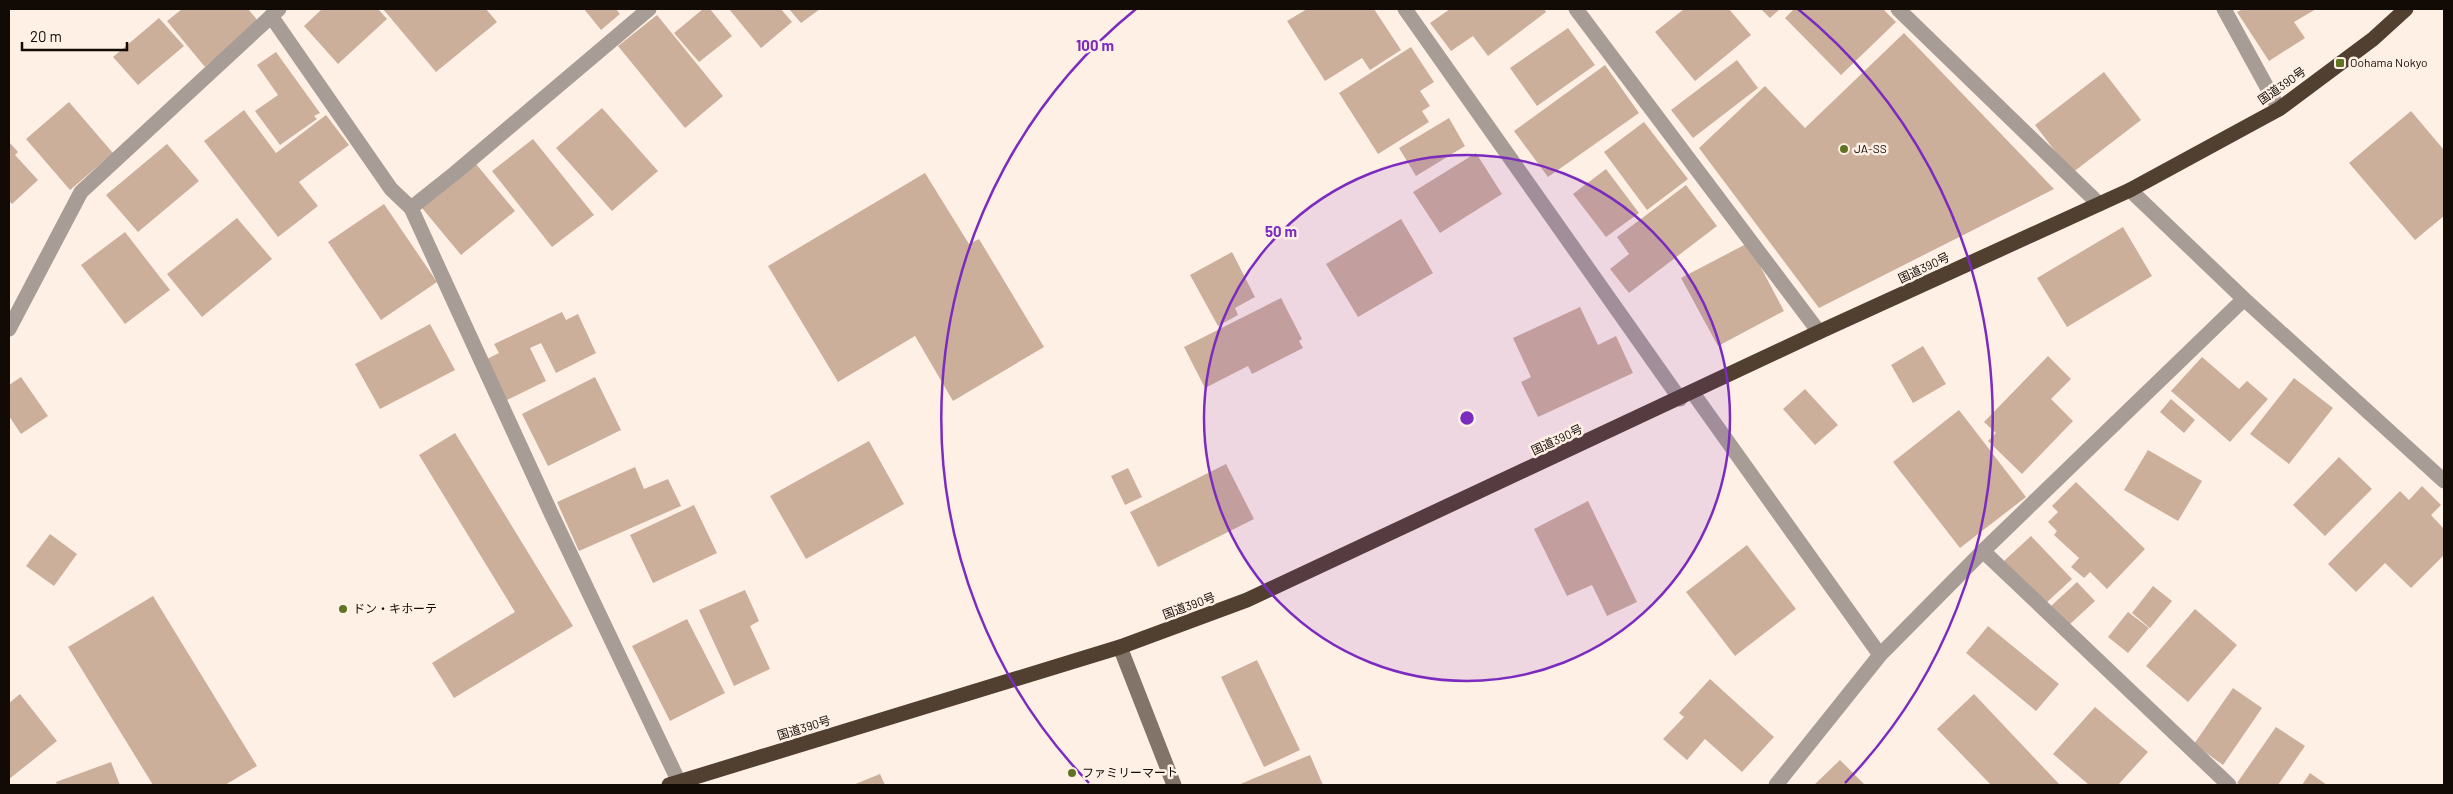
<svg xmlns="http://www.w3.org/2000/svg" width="2453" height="794" viewBox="0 0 2453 794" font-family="Barlow,'Noto Sans JP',sans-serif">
  <rect width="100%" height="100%" fill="#fff0e6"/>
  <path fill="#ccaf9a" d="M182 9H248L259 22 205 67 167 21Z
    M322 9H378L387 19 338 64 304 26Z
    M383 9H486L497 22 436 72Z
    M584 9H616L620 14 601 30Z
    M703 9H710L732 36 699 62 674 33Z
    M729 9H781L792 22 761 48Z
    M789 9H820L801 23Z
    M1307 9H1374L1401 50 1370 70 1362 58 1325 81 1287 21Z
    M1450 9H1544L1546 12 1488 56 1473 36 1451 51 1430 23Z
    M1684 9H1729L1751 35 1695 81 1655 32Z
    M1761 9H1780L1770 18Z
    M1794 9H1883L1896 22 1841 75 1785 18Z
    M2243 9H2316L2294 22 2305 38 2269 61 2237 12Z
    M657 15 723 96 685 128 618 46Z
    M159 18 184 46 138 85 113 57Z
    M1568 28 1595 65 1537 106 1510 68Z
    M1904 33 2054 189 1819 308 1699 148 1765 86 1805 128Z
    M1411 47 1434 82 1420 91 1430 106 1422 111 1429 122 1378 154 1339 93Z
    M276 52 320 113 314 116 317 119 280 145 255 111 278 95 257 65Z
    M1737 60 1758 88 1693 138 1671 110Z
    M1605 65 1639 113 1548 177 1514 131Z
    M2104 72 2141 120 2072 173 2035 125Z
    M69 102 113 153 70 190 26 139Z
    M602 108 658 171 612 211 556 148Z
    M244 110 276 153 326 115 349 145 299 182 318 206 278 237 204 141Z
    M2411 111 2444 150V216L2415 240 2349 163Z
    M1449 118 1465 146 1416 176 1399 148Z
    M1644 122 1688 179 1647 210 1604 152Z
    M533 139 594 215 552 247 492 171Z
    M9 142 18 152 15 155 38 180 12 204 9 201Z
    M167 144 199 181 138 232 106 195Z
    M1476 153 1502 194 1440 233 1413 192Z
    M476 164 515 211 461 255 422 208Z
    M1606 169 1639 213 1606 237 1573 194Z
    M925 173 969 244 979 239 1044 347 953 401 915 336 838 382 768 266Z
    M1686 185 1717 226 1629 293 1610 269 1629 254 1617 237Z
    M384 204 437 282 381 320 328 242Z
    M237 218 272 259 202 317 167 274Z
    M1401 219 1433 273 1358 317 1326 264Z
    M2123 227 2152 276 2067 327 2037 278Z
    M125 232 170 290 125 324 81 265Z
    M1748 243 1784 311 1718 346 1681 278Z
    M1232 252 1255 297 1235 308 1238 315 1218 326 1190 275Z
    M1281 298 1302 339 1299 341 1303 348 1252 374 1248 366 1205 388 1184 347Z
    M1580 307 1598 345 1616 336 1633 373 1538 417 1521 382 1531 377 1513 338Z
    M562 312 566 320 578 314 596 353 556 373 541 343 530 348 546 381 507 400 487 359 499 353 494 344Z
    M430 324 455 370 380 409 355 364Z
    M1923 346 1946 384 1913 403 1891 365Z
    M2048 356 2071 379 2051 399 2073 421 2022 474 1988 441 1996 433 1984 422Z
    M2202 357 2239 389 2247 381 2268 399 2230 442 2171 391Z
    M21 377 48 416 21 434 9 416V385Z
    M595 377 621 430 548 466 522 414Z
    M2294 378 2333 408 2289 464 2250 434Z
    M1805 389 1838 425 1815 445 1783 409Z
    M2171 399 2195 420 2184 433 2160 412Z
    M1959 410 2026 497 1960 548 1893 462Z
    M455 433 573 626 454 698 432 663 515 612 419 455Z
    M869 441 904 504 806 559 770 496Z
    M2148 450 2202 481 2178 521 2124 490Z
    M2339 457 2372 489 2325 536 2293 505Z
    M1226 464 1254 519 1158 567 1130 512Z
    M635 467 644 489 668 479 681 506 579 551 557 502Z
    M1128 468 1142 497 1125 505 1111 476Z
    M2076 482 2145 549 2107 589 2090 572 2084 578 2071 567 2079 558 2054 535 2057 531 2048 522 2058 512 2052 506Z
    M2422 486 2441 505 2431 515 2444 529V555L2411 588 2385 563 2356 592 2328 564 2400 491 2409 500Z
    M1588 501 1637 602 1607 616 1592 585 1567 596 1534 529Z
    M694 505 717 553 653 583 630 535Z
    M50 534 77 554 54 586 26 566Z
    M2031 536 2072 579 2045 604 2004 561Z
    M1747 545 1796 609 1735 656 1686 592Z
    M2077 582 2095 601 2069 625 2051 606Z
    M2153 586 2172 601 2150 628 2132 613Z
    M745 590 759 621 750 626 770 669 734 686 699 610Z
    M153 596 257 766 225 785H153L68 647Z
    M2195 609 2237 645 2188 702 2146 666Z
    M2128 612 2149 628 2128 653 2108 637Z
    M687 619 725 693 670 721 632 646Z
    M1988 626 2059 684 2036 711 1966 653Z
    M1257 660 1300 750 1264 767 1221 677Z
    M1710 679 1774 737 1742 772 1705 739 1687 760 1663 739 1684 717 1679 713Z
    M2233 688 2262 708 2223 765 2194 744Z
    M20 694 57 741 9 779V703Z
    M1974 694 2060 785H1991L1937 729Z
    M2095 707 2148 752 2118 785H2089L2053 754Z
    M2276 727 2305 746 2278 785H2241L2237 783Z
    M1310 755 1323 785H1238Z
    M1840 760 1865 785H1814Z
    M111 762 120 785H57L56 782Z
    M2310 773 2327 785H2302Z
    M880 774 885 785H853Z"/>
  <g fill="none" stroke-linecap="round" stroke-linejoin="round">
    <path stroke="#a79d96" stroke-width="15" d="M649 9 455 173 411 208 550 511 679 782
      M1405 9 1680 399
      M1576 9 1819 332
      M1898 9 2099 204
      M2224 9 2279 109
      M271 16 391 189 411 208
      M2130 190 2244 299 2444 481
      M9 329 81 192 279 9
      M1693 393 1880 655
      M1983 551 2229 785
      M1776 785 1880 655 1983 551 2244 299"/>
    <path stroke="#827469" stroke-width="15" d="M1120 647 1174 785"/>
    <path stroke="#513f30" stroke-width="15" d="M669 785 1120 647 1247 600 1819 332 2130 190 2279 109 2373 39 2406 9"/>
  </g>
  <circle cx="1467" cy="418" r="263" fill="#7b2cbf" fill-opacity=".12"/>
  <g fill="none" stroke="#7b2cbf" stroke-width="2.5">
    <circle cx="1467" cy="418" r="263"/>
    <path d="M1089 783A526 526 0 0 1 1136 9M1798 9A526 526 0 0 1 1845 783"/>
  </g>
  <g fill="#5f7323" stroke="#fff0e6" stroke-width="2">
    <rect x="2335" y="58" width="10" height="10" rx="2.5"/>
    <circle cx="1844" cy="149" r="5"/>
    <circle cx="343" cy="609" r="5"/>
    <circle cx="1072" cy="773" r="5"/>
  </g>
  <g text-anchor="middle" stroke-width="5" stroke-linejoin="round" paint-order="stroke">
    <g font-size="12" fill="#110a05" stroke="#fff0e6" text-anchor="start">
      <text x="2350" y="67">Oohama Nokyo</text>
      <text x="1854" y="153">JA-SS</text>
      <text x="353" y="613">ドン・キホーテ</text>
      <text x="1082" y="777">ファミリーマート</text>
    </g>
    <g font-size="12" fill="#110a05" stroke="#fff0e6">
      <text transform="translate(2282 86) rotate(-35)" y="4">国道390号</text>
      <text transform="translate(1924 268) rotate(-25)" y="4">国道390号</text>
      <text transform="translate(1557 440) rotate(-25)" y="4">国道390号</text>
      <text transform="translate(1189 606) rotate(-20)" y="4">国道390号</text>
      <text transform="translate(804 728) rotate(-17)" y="4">国道390号</text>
    </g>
  </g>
  <circle cx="1467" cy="418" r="8" fill="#7b2cbf" stroke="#fff0e6" stroke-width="2.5"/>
  <g font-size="15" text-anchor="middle" font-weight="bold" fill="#7b2cbf" stroke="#fff0e6" stroke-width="5" stroke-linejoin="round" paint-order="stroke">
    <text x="1095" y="51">100 m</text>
    <text x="1281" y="237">50 m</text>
  </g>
  <rect width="2453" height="794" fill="none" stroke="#110a05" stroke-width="20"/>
  <path d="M22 42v8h105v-8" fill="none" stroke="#110a05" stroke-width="2.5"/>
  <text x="30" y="42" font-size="15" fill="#110a05" stroke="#fff0e6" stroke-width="4" paint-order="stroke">20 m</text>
</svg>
